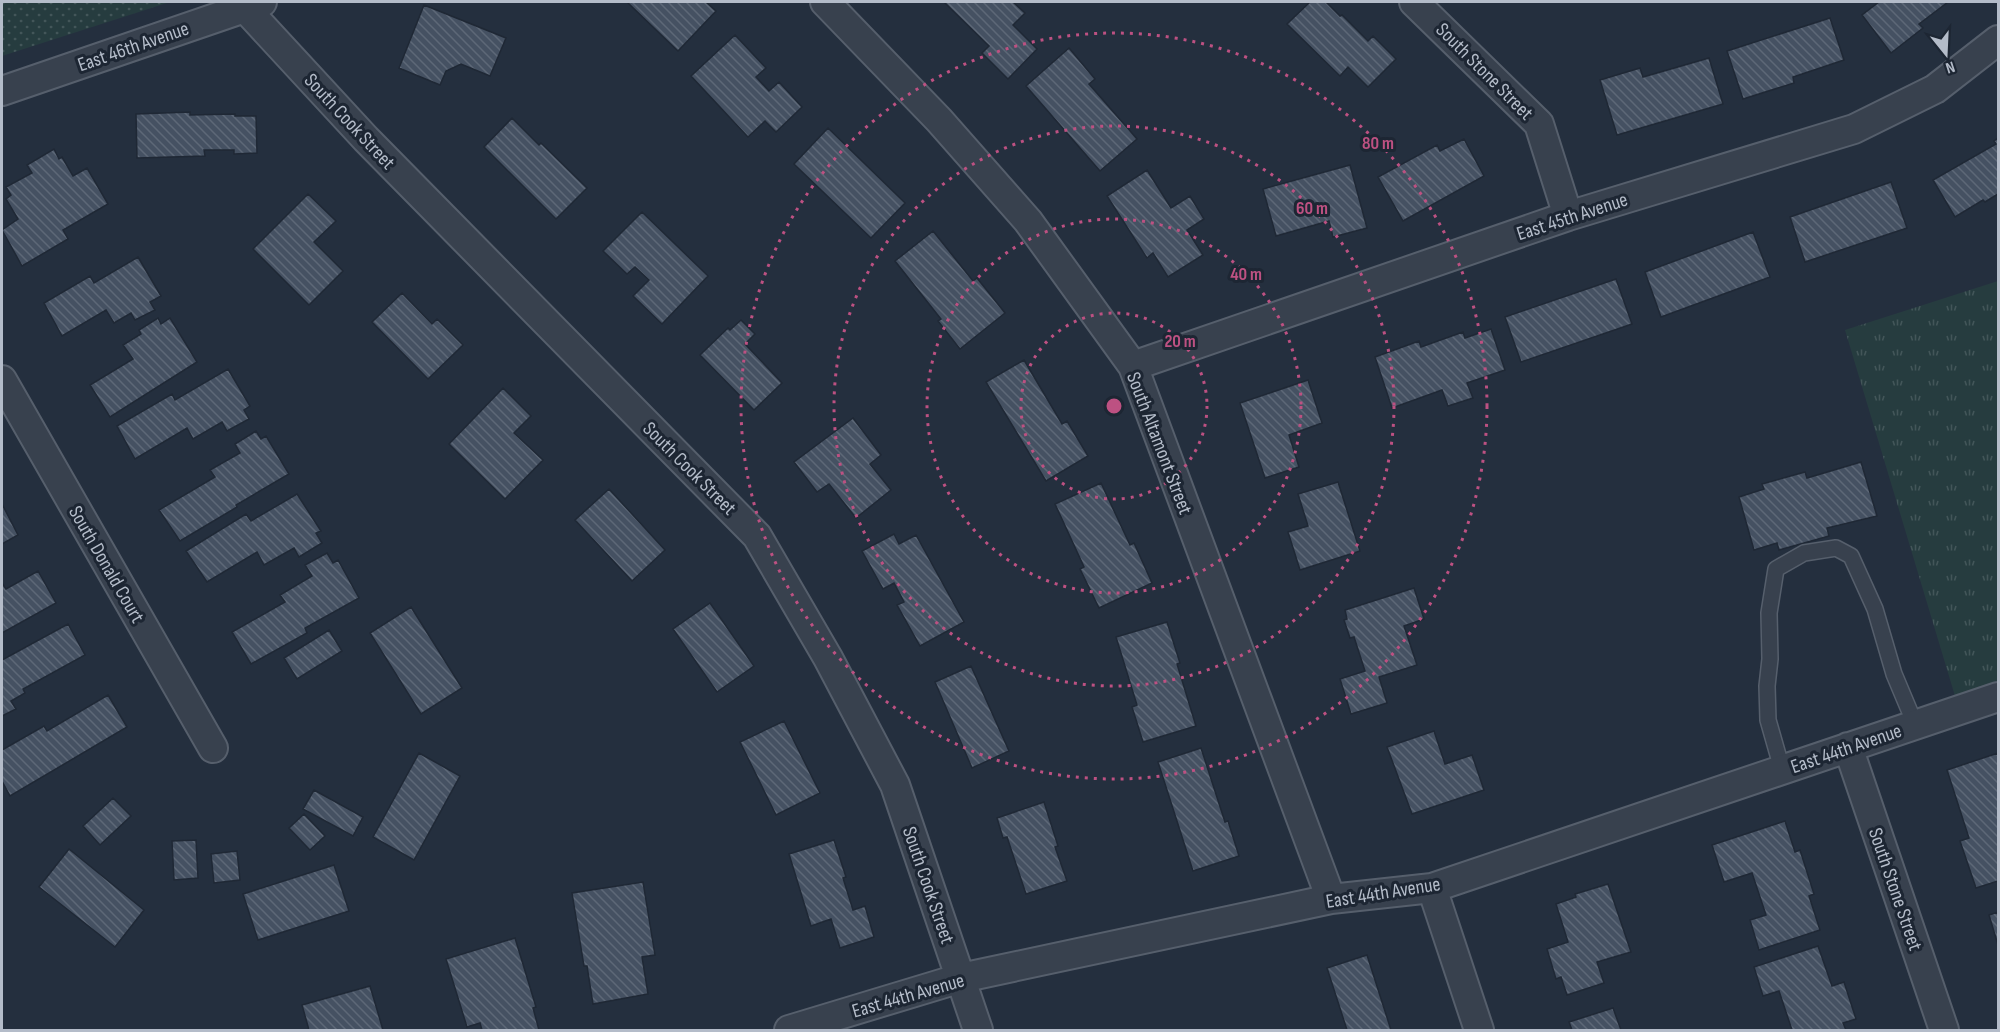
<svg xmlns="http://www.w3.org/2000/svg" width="2000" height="1032" viewBox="0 0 2000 1032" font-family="'Sofia Sans Condensed',sans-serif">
  <defs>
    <pattern id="grass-tufts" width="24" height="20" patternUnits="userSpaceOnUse" patternTransform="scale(1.5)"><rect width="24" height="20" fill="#263c3f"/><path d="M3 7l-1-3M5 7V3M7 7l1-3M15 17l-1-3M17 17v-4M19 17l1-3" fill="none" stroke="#435659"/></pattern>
    <pattern id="park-dots" width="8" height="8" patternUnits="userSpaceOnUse" patternTransform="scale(1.5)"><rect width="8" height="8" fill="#263c3f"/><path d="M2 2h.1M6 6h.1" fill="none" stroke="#435659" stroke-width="1.8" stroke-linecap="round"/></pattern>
    <pattern id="building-back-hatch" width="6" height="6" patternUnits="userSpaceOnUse" patternTransform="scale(1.5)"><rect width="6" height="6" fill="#455162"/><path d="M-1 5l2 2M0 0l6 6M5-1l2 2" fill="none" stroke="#5d6877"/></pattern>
  </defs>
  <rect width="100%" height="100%" fill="#242f3e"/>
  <path fill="url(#grass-tufts)" d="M1998 281V681L1955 696 1845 330Z"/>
  <path fill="url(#park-dots)" d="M2 2H170L2 56Z"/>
  <path fill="url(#building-back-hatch)" stroke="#1f2835" stroke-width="1.5" d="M627 2H706L716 11 678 51Z
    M944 2H1013L1025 13 1013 25 1037 49 1008 79 982 53 989 46Z
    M1310 2H1326L1340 16 1342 15 1368 41 1373 36 1396 59 1368 87 1348 67 1340 76 1287 24Z
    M1879 2H1948L1919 24 1923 28 1891 53 1862 15Z
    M424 5 506 38 490 76 461 64 446 71 440 85 399 68Z
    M1830 18 1844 60 1793 77 1794 83 1743 99 1727 51Z
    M735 35 766 68 756 77 769 91 779 82 802 107 776 132 765 121 748 137 691 76Z
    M1069 48 1095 79 1089 84 1137 139 1100 171 1026 86Z
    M1709 58 1723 104 1617 135 1600 80 1640 68 1643 77Z
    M190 112V115L235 114V116H256L257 153 234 154V150H204L205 156 137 158 136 114Z
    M512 118 539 145 541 143 587 188 556 219 484 147Z
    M828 128 905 203 871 238 794 164Z
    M1998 138V194L1985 202 1983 200 1955 217 1933 180 1996 144 1994 141Z
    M1464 139 1484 176 1403 221 1378 177 1437 145 1440 151Z
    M54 149 59 159 62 157 73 176 87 168 108 204 63 230 68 239 22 266 2 230 18 219 6 199 11 195 6 187 32 173 27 165Z
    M1350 165 1367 228 1333 237 1329 221 1276 236 1263 189Z
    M1147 170 1171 208 1190 196 1204 219 1187 230 1203 255 1168 277 1153 253 1147 258 1107 196Z
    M1891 182 1907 228 1805 262 1790 217Z
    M308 194 336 221 314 242 343 271 309 305 253 249Z
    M642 212 708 276 662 324 633 296 649 280 635 267 627 274 603 251Z
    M933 231 973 281 977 278 1005 313 960 349 938 321 941 319 895 261Z
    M1753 232 1770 277 1661 317 1645 272Z
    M138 257 161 296 150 302 155 310 135 320 131 313 114 323 106 310 62 336 44 303 90 276 94 283Z
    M1616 279 1632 324 1521 362 1505 317Z
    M402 293 432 324 437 319 463 345 428 379 372 322Z
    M158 318 161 324 170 318 197 362 110 417 90 385 133 359 123 345 141 334 139 330Z
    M741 320 755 334 745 344 782 383 754 410 700 355 728 328 730 330Z
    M1491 329 1505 370 1467 383 1473 398 1448 406 1442 390 1392 408 1375 357 1419 341 1421 347 1463 332 1465 338Z
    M1024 360 1062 424 1067 421 1088 456 1046 481 986 382Z
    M228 369 250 406 244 410 249 419 227 431 222 422 193 439 187 428 135 459 117 426 172 394 175 400Z
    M1308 380 1322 423 1289 435 1299 467 1265 478 1240 403Z
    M503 388 531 416 514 433 543 460 505 499 449 444Z
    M853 418 881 455 870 464 891 490 856 518 829 484 817 492 794 462Z
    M256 431 261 439 266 436 289 474 236 505 237 507 180 541 159 510 215 477 210 470 240 453 235 444Z
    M1861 462 1877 516 1827 528 1829 536 1779 550 1777 543 1754 550 1739 497 1764 489 1762 484 1805 472 1807 478Z
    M1338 482 1360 551 1300 570 1288 532 1308 526 1298 494Z
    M1101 483 1130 545 1134 543 1152 583 1099 608 1080 569 1084 567 1055 504Z
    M609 489 665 550 632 581 575 520Z
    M297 494 321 531 316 533 322 543 299 557 294 548 264 565 257 552 207 582 186 551 246 514 251 521Z
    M2 504 18 535 2 544Z
    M894 534 899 544 916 535 964 622 920 646 897 605 904 602 894 583 883 589 862 551Z
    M327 553 333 563 338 560 359 598 305 628 307 633 251 664 232 632 285 602 280 595 312 576 305 565Z
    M38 571 56 603 2 633V583L6 589Z
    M1414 588 1424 619 1404 626 1417 665 1379 677 1387 703 1351 714 1340 679 1365 671 1354 637 1350 638 1344 620 1347 619 1345 610Z
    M710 603 754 666 717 692 673 629Z
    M411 607 462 688 421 714 370 633Z
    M1167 622 1180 663 1177 664 1196 726 1143 742 1132 707 1137 705 1116 637Z
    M68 624 85 655 23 689 25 693 11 701 16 709 2 716V660Z
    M329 630 342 651 297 679 284 658Z
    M971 666 1009 751 972 768 935 682Z
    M108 695 127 727 10 796 2 781V750L44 726 47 731Z
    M784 721 820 793 776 815 740 742Z
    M1434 731 1445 764 1472 755 1484 790 1412 814 1387 747Z
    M1201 748 1225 822 1228 821 1239 856 1193 871 1158 762Z
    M419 753 460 776 414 860 373 837Z
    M1998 753V881L1976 888 1960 841 1969 838 1947 770Z
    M314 790 363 817 353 836 303 809Z
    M113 798 131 816 100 845 83 826Z
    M1044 802 1058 846 1055 847 1067 881 1026 894 1007 837 1003 838 997 818Z
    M304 814 325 836 310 850 289 828Z
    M1785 821 1795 852 1800 850 1814 894 1809 896 1820 930 1759 950 1750 920 1766 915 1752 873 1724 882 1712 845Z
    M196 840 198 878 174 880 172 841Z
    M834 840 846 877 843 878 853 910 865 906 874 937 840 948 831 919 811 926 789 854Z
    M69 849 144 910 115 947 39 887Z
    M237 851 240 880 214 883 211 854Z
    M334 865 349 911 258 940 243 894Z
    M643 882 655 955 642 957 648 994 593 1004 587 966H584L572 893Z
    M1608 884 1631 952 1597 962 1604 983 1567 995 1561 977 1556 979 1547 949 1568 942 1556 904 1576 897 1575 894Z
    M1998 912V945L1989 915Z
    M515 938 536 1007 533 1008 539 1030H482L480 1023 467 1027 446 959Z
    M1818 946 1832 986 1844 982 1856 1019 1843 1023 1846 1030H1792L1779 991 1763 996 1754 967Z
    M1367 955 1391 1030H1347L1327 968Z
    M370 986 383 1030H309L302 1005Z
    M1613 1008 1621 1030H1572L1569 1022Z"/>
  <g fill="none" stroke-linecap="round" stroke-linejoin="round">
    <defs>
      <path id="lane" d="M1782 769 1768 720 1767 686 1770 659 1769 613 1776 569 1804 553 1836 548 1851 556 1875 609 1894 674 1915 724"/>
      <path id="street" d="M825 2 939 120 1028 221 1133 366 1331 899
        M1414 2 1539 124 1568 216
        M245 8 366 139 757 536 828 658 895 785 978 1030
        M2 91 262 2
        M1133 366 1568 216 1854 129 1935 89 1998 40
        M2 380 213 748
        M1848 747 1944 1030
        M1432 888 1479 1030
        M789 1030 961 978 1331 899 1432 888 1998 697"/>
    </defs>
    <use href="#lane" stroke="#565f6c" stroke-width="18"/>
    <use href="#street" stroke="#565f6c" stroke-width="32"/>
    <use href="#lane" stroke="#38414e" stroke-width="15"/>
    <use href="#street" stroke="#38414e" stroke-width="28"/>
  </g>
  <g fill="none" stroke="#bd5182" stroke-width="3" stroke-dasharray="3 6">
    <circle cx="1114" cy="406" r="93"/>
    <circle cx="1114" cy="406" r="187"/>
    <circle cx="1114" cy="406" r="280"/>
    <circle cx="1114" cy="406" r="373"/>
  </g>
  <g text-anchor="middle" stroke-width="6" stroke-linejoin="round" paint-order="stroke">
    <g font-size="20" fill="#b4bcc9" stroke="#1d2633">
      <text transform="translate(133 46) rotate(-19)" y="7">East 46th Avenue</text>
      <text transform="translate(1485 71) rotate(45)" y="7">South Stone Street</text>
      <text transform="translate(350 121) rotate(47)" y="7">South Cook Street</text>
      <text transform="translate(1572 216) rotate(-18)" y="7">East 45th Avenue</text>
      <text transform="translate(1160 443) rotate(69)" y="7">South Altamont Street</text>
      <text transform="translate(690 468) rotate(45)" y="7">South Cook Street</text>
      <text transform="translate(107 564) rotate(60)" y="7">South Donald Court</text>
      <text transform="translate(1846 748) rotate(-19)" y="7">East 44th Avenue</text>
      <text transform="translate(929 885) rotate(71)" y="7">South Cook Street</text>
      <text transform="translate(1896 889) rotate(71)" y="7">South Stone Street</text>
      <text transform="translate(1383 892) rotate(-9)" y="7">East 44th Avenue</text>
      <text transform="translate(908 995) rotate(-16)" y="7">East 44th Avenue</text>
    </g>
  </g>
  <circle cx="1114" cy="406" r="9" fill="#bd5182" stroke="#1d2633" stroke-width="3"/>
  <g font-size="18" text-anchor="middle" font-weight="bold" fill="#bd5182" stroke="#1d2633" stroke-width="6" stroke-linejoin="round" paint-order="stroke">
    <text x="1378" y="149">80 m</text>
    <text x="1312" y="214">60 m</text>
    <text x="1246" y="280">40 m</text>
    <text x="1180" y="347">20 m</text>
  </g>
  <rect width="2000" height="1032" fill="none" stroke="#b4bcc9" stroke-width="6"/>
  <g transform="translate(1946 54) rotate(162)" stroke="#1d2633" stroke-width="4.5" paint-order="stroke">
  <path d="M0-4.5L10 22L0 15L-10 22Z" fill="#b4bcc9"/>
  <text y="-9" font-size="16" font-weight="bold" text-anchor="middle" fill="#b4bcc9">N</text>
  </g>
</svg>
